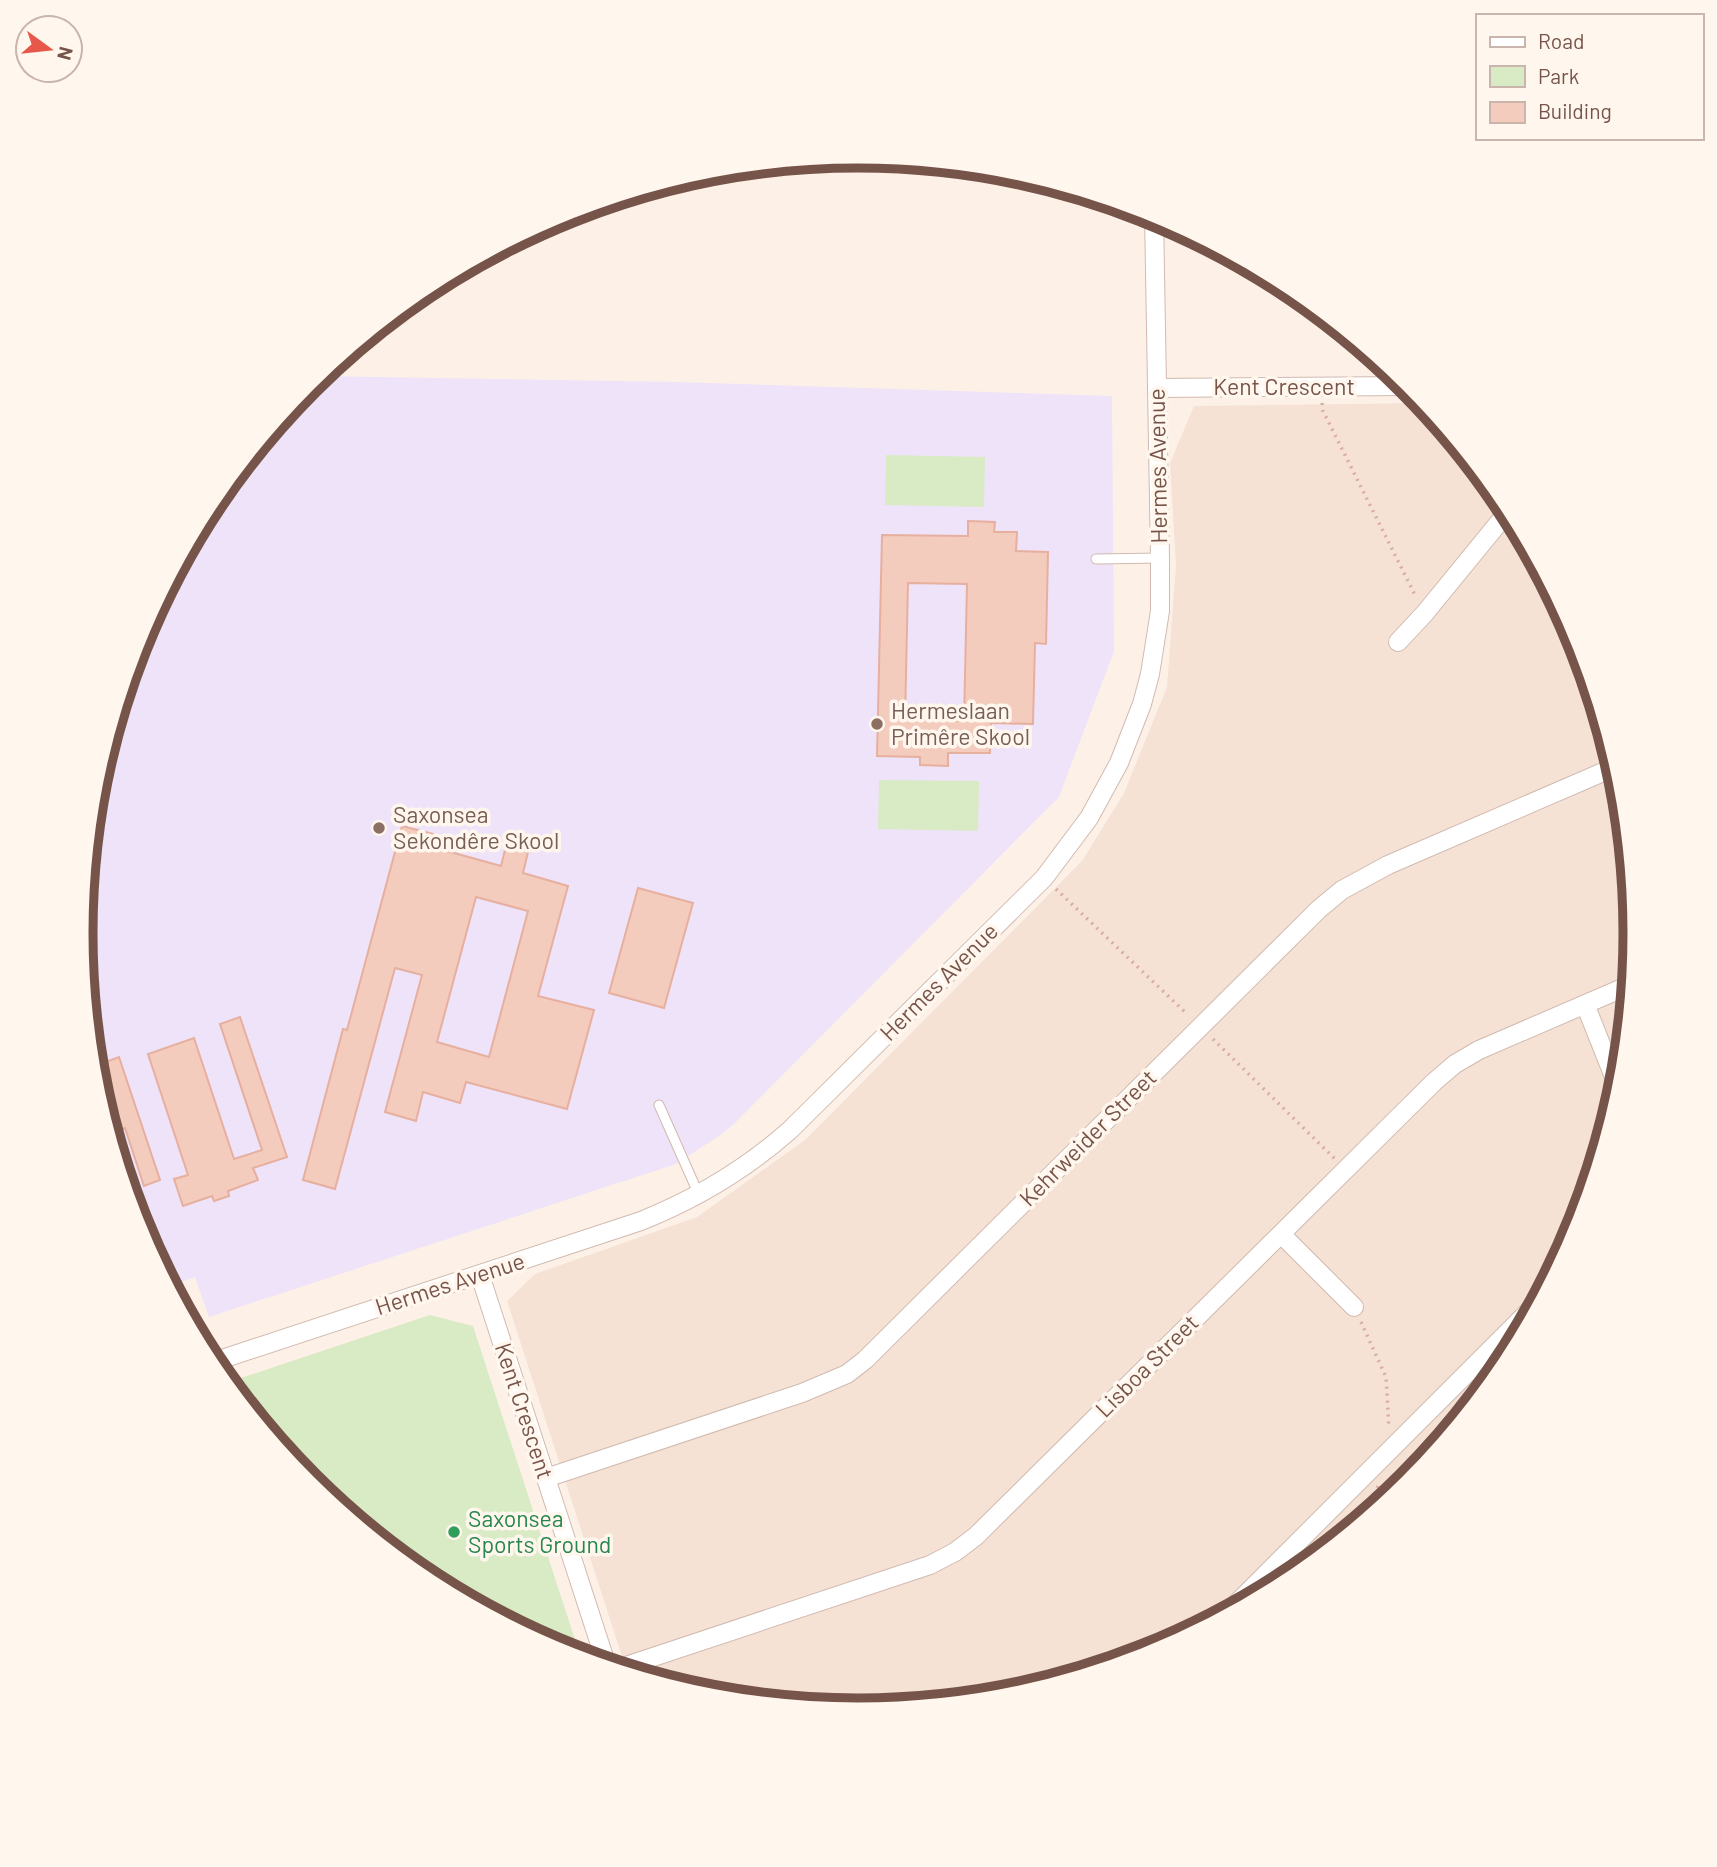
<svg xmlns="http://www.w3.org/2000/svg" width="1717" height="1867" viewBox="0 0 1717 1867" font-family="Barlow,sans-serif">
  <rect width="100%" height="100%" fill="#fdf1e7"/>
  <path fill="#f5e2d5" d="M1425 403 1506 502 1577 636 1622 782 1636 934 1621 1086 1577 1232 1505 1366 1408 1484 1290 1581 1156 1652 1010 1697 858 1711 706 1696 627 1672 507 1301 535 1274 697 1217 805 1140 1082 861 1124 793 1167 687 1176 565 1170 463 1194 406Z"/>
  <path fill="#eee3f9" d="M318 376 677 382 1112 396 1114 651 1059 797 734 1124 722 1134 676 1164 209 1317 195 1277 169 1286 140 1231 95 1085 81 933 96 781 140 635 212 501 309 383Z"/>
  <path fill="#d9ebc4" d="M886 455 985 457 984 507 885 505Z
    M879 780 979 781 978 831 878 829Z
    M430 1315 473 1326 581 1658 560 1652 426 1580 308 1483 226 1383Z"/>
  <path fill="#f3ccbe" stroke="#e6af9e" stroke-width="2" fill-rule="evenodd" d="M968 521 995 522 994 532H1017L1016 551 1048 552 1046 644 1035 643 1033 724 991 723 990 753H948V766L920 765V757L877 756 882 535 968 536ZM908 583 967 584 964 721 905 720Z
    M402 826 433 834 429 846 501 866 507 842 529 848 523 873 568 886 538 996 594 1010 567 1109 466 1082 460 1103 423 1092 416 1121 385 1112 422 975 395 968 335 1189 303 1180 343 1029 347 1030ZM476 897 528 911 489 1057 437 1042Z
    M638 888 693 903 664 1008 609 993Z
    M240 1017 287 1157 253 1168 258 1180 228 1191 229 1196 214 1201 212 1196 183 1206 174 1179 188 1175 148 1054 194 1038 234 1159 262 1150 220 1024Z
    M119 1057 160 1180 144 1186 125 1128 119 1130 97 1065Z"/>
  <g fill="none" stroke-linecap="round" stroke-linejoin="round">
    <defs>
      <path id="service" d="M1096 559 1160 558
        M659 1105 699 1195"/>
      <path id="minor" d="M1157 388 1411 386
        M1398 642 1425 613 1510 509
        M1585 1004 1620 1092
        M1281 1234 1354 1307
        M480 1275 607 1666
        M210 1363 641 1221C696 1199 745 1170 790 1130L1044 878 1089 818 1119 763 1142 704 1150 674 1160 611V558L1154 214
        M546 1478 802 1393 847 1374 865 1360 1319 909 1342 890 1388 865 1617 766
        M1224 1616 1542 1298
        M617 1669 930 1565 955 1552 976 1536 1434 1082 1455 1064 1479 1050 1632 984"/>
    </defs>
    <use href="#service" stroke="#d1baaf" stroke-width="11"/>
    <use href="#minor" stroke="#d1baaf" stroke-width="20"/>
    <path stroke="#d8aea0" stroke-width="3.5" stroke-dasharray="2 5" stroke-linecap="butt" d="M1322 403 1323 411 1416 597
      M1056 889 1187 1014
      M1213 1039 1335 1159
      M1361 1322 1386 1377 1389 1428
      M1378 1486 1377 1490 1387 1501"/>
    <use href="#service" stroke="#fff" stroke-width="9"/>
    <use href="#minor" stroke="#fff" stroke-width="18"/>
  </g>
  <g fill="#8d6e63" stroke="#fff6ed" stroke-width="2.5">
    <circle cx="877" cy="724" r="7"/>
    <circle cx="379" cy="828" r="7"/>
  </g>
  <circle fill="#2e9e5b" stroke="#fff6ed" stroke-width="2.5" cx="454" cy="1532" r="7"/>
  <g text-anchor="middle" stroke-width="7" stroke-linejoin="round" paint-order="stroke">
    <g font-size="23" fill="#77544a" stroke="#fff6ed">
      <text x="1284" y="395">Kent Crescent</text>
      <text transform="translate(1158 466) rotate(-91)" y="8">Hermes Avenue</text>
      <text transform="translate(939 982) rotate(-45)" y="8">Hermes Avenue</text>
      <text transform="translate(1088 1138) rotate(-45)" y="8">Kehrweider Street</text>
      <text transform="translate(450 1284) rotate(-18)" y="8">Hermes Avenue</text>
      <text transform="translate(1147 1366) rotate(-45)" y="8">Lisboa Street</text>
      <text transform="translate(524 1411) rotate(72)" y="8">Kent Crescent</text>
    </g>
    <g font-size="23" fill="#785e54" stroke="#fff6ed" text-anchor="start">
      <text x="891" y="719">Hermeslaan<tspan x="891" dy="26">Primêre Skool</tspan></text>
      <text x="393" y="823">Saxonsea<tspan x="393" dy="26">Sekondêre Skool</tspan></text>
    </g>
    <g font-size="23" fill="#27864d" stroke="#fff6ed" text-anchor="start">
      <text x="468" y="1527">Saxonsea<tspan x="468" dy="26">Sports Ground</tspan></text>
    </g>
  </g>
  <path d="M0 0H1717V1867H0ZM93 933a765 765 0 1 1 1530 0a765 765 0 1 1-1530 0Z" fill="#fff6ed" fill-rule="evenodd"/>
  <path fill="none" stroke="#77544a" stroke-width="9" d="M93 933a765 765 0 1 1 1530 0a765 765 0 1 1-1530 0Z"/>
  <rect x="1476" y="14" width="228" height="126" fill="#fff6ed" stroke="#c9b5ac" stroke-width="2"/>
  <rect x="1490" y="37" width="35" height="10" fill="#ffffff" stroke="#c9b5ac" stroke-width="2"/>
  <text x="1538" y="49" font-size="21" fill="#77544a">Road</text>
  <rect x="1490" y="66" width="35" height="21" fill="#d9ebc4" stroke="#c9b5ac" stroke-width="2"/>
  <text x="1538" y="84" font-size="21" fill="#77544a">Park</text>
  <rect x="1490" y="102" width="35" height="21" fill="#f3ccbe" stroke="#c9b5ac" stroke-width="2"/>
  <text x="1538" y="119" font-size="21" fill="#77544a">Building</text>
  <g transform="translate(49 49) rotate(105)"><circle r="33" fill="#fff6ed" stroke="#c9b5ac" stroke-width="2"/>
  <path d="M0-5L12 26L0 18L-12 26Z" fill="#e8584a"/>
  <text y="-10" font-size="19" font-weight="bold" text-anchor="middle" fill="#77544a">N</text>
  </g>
</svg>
